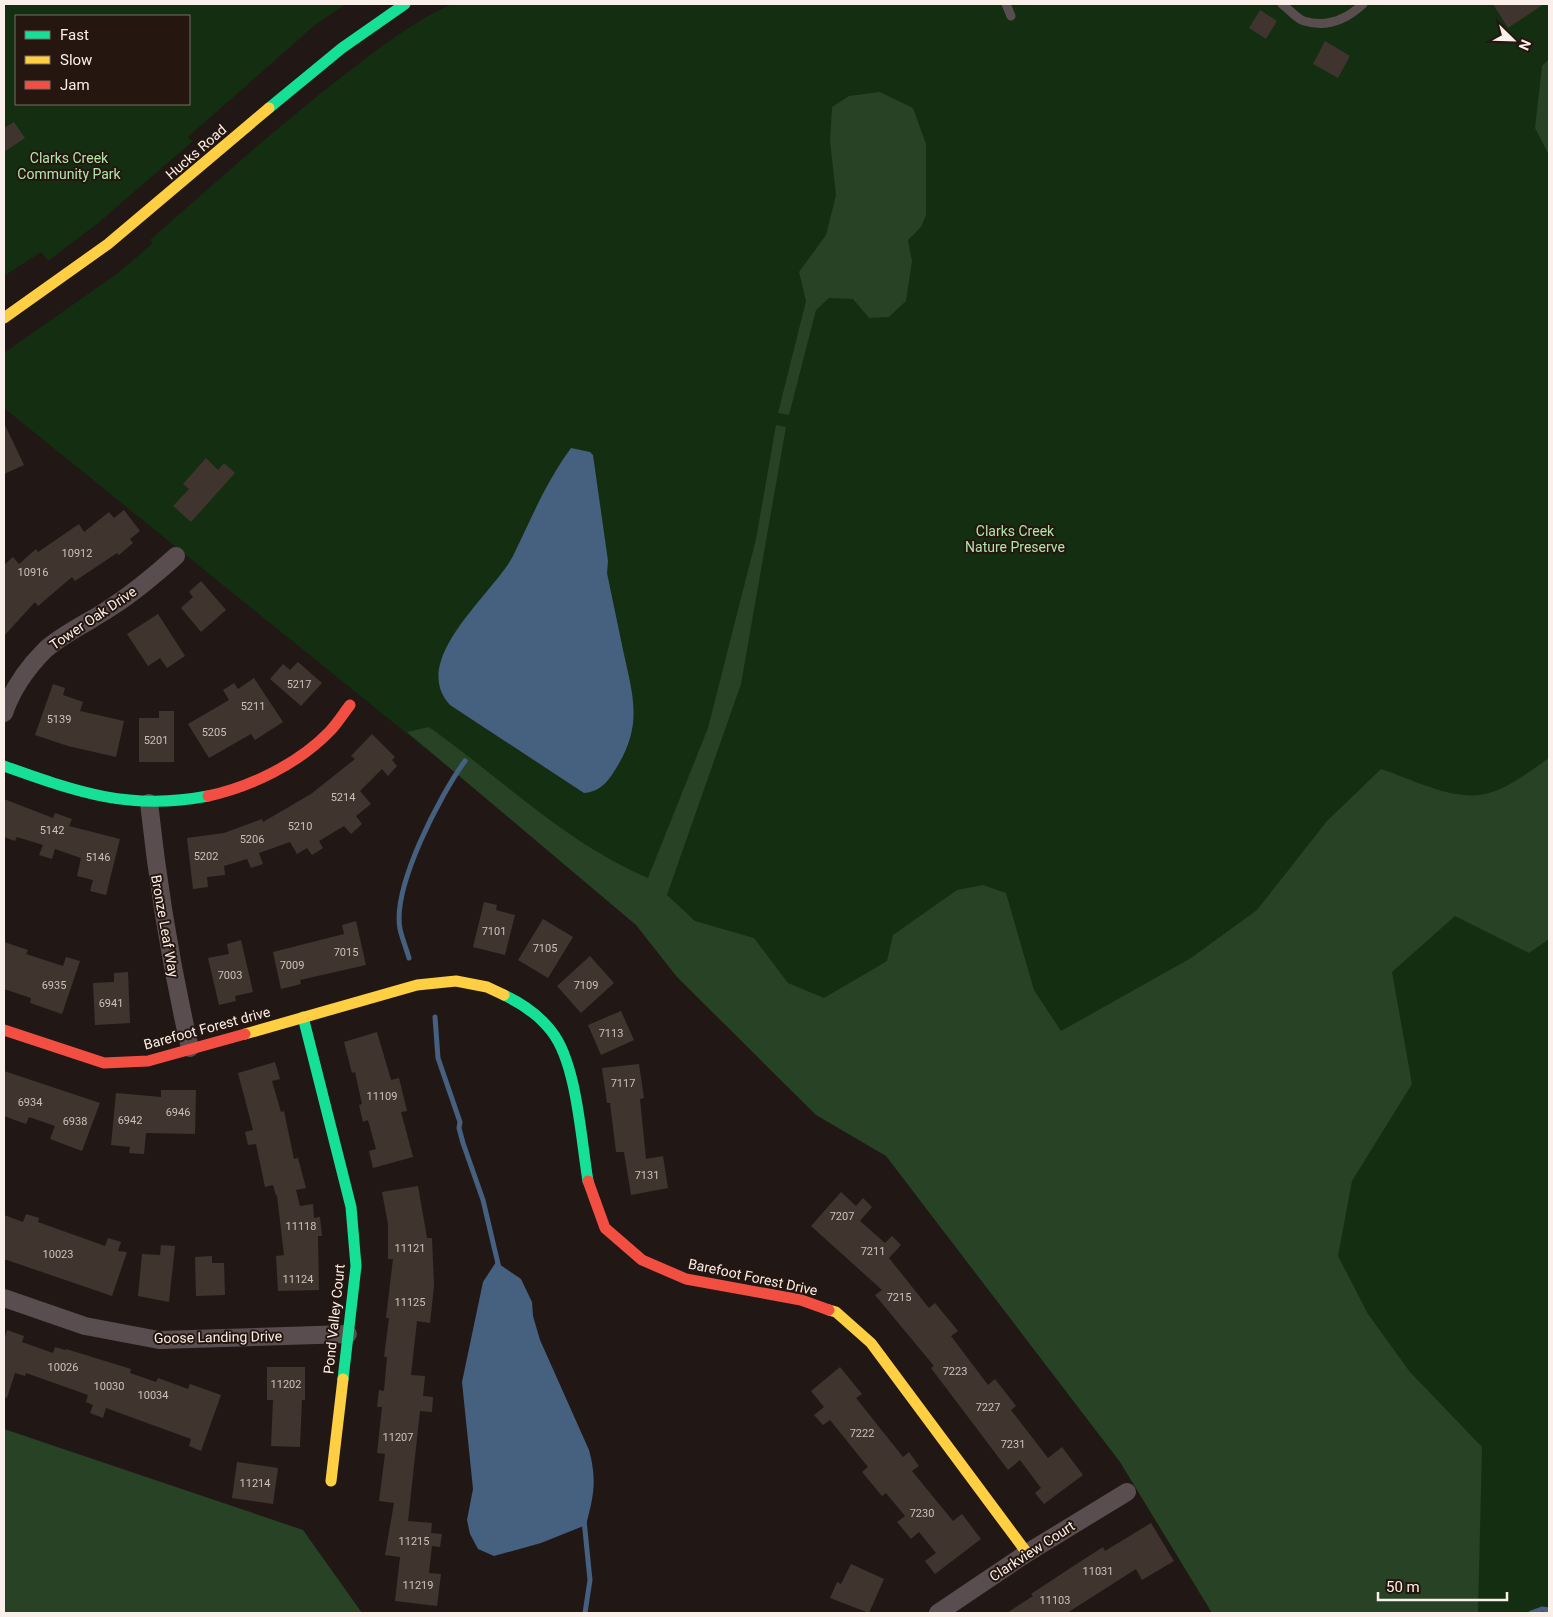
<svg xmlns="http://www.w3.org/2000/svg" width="1553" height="1617" viewBox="0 0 1553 1617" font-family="Roboto,sans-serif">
  <rect width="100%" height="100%" fill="#211815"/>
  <path fill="#132e11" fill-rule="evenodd" d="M4 4H346L315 25 188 137 193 141 98 223 48 261 41 252 4 276ZM16 16H189V104H16Z
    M452 4H1549V1613H1212L1120 1462 817 1065 4 408V353L118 273 153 243 150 240C214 184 277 127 344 75 378 49 413 21 452 4Z"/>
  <path fill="#274225" d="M1549 59V155L1535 128 1542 66Z
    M880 92 913 108 926 144V215L921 227 908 240 912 261 906 301 889 317 869 318 853 299 829 298 816 310 789 415 778 413 806 301 799 272 826 235 836 195 830 141 832 107 849 96Z
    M776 425 786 427 741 684 667 895 695 921 754 938 788 983 824 998 887 961 893 935 957 890 983 885 1006 893 1034 990 1061 1031 1191 958 1257 910 1327 821 1381 769C1412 779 1456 803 1489 793 1511 787 1531 770 1549 758V939L1529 953 1455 916 1392 972 1412 1084 1352 1181 1338 1256 1368 1314 1410 1372 1482 1447 1478 1613H1212L1120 1462 886 1156 816 1115 677 977 636 925 407 732 429 727C501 778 566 843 648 878L708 728 756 539Z
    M4 1429 303 1530 362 1613H4Z"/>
  <path fill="#466080" d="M571 448 590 452 593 455 608 561 607 573C612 597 617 621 622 645 632 694 645 723 615 770 607 783 599 792 584 793L450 705C408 660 493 594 513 556 531 519 546 482 571 448Z
    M496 1262 521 1279 532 1302 533 1316 540 1340 589 1450C597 1480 594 1495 586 1525L541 1543 494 1556 478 1549 470 1534 467 1520 473 1489 462 1382 483 1282Z"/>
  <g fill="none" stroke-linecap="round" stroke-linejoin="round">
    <path stroke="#466080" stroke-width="5" d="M409 958C406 948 402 938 400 929 392 887 440 795 465 761
      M435 1017 438 1058 460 1122 459 1128 463 1143 483 1200 499 1268
      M584 1520 590 1580 585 1613
      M1531 1613 1542 1609 1549 1610"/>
  </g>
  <path fill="#40342f" d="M1493 4H1544L1508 28Z
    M1260 10 1277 21 1266 39 1249 28Z
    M1325 41 1350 56 1338 78 1313 64Z
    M14 122 25 138 4 152V128Z
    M4 423 24 465 4 474Z
    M206 458 218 470 224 463 235 473 191 522 173 506 189 489 183 484Z
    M124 510 140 531 130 539 133 543 119 555 117 553 75 581 72 577 38 606 35 602 4 636V565L13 557 19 564 36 549 38 552 79 524 84 532 109 512 114 518Z
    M201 581 226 610 201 632 181 608 193 597 189 592Z
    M158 614 185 656 167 668 160 658 148 666 127 634Z
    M298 662 322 683 301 706 270 679 283 664 290 670Z
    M254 678 283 722 255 740 251 734 209 758 188 724 229 700 223 690 234 683 238 689Z
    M53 684 65 688 63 695 83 702 80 711 124 721 116 757 68 746 35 735Z
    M159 711H174V762H139V718H159Z
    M372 734 395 757 392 760 397 766 388 776 382 769 360 791 371 804 356 816 362 824 351 834 344 826 319 841 323 848 312 855 307 848 297 854 290 842 259 853 263 864 251 868 247 859 224 866 225 875 207 877 208 887 193 889 187 838 224 833 262 819 263 822 311 794 355 759 351 756Z
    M4 799 53 818 55 813 72 819 69 826 120 839 106 895 90 891 93 880 77 876 81 858 55 849 52 859 39 855 43 845 17 837 15 841 4 837Z
    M484 902 497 905 496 910 515 915 505 955 473 947Z
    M543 919 573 937 548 978 518 960Z
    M356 921 366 965 300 980 301 984 281 989 273 952 344 934 342 925Z
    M241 940 253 992 235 996 236 1001 219 1005 208 958 229 954 227 944Z
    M4 942 28 950 26 954 63 966 66 957 80 961 62 1014 30 1003 31 998 4 989Z
    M590 956 614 983 581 1013 557 986Z
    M128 972 130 1023 95 1025 93 983 114 982V973Z
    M621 1011 634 1040 601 1055 588 1025Z
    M377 1032 391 1080 399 1078 407 1111 401 1112 413 1157 373 1168 369 1151 376 1149 368 1120 363 1122 359 1105 362 1104 355 1072 352 1073 344 1042Z
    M275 1062 280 1079 272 1081 281 1112 284 1111 294 1159 298 1158 306 1188 296 1190 300 1206 313 1204 314 1218 320 1217 322 1236H318L319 1290 278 1291 276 1256 284 1255 277 1195 276 1196 273 1185 265 1187 256 1144 248 1145 245 1132 253 1130 238 1073Z
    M639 1064 644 1098 640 1099 646 1159 663 1156 668 1188 631 1195 624 1152H616L610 1103H607L602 1068Z
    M4 1071 100 1103 82 1151 50 1139 55 1126 29 1117 26 1124 4 1116Z
    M161 1090H196L195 1134 146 1133 144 1154 129 1153 130 1147 111 1145 116 1093 161 1097Z
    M418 1186 427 1238H432L434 1286 430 1323 417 1321 411 1375 425 1376 423 1396 433 1397 432 1412 420 1411 408 1521 432 1523 431 1533 442 1534 440 1547 432 1546 429 1573 441 1574 437 1606 395 1601 400 1557 385 1555 394 1503 379 1501 385 1454 377 1453 382 1407H377L379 1390 384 1391 387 1357H384L389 1318H386L393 1259H388V1224L382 1192Z
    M841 1192 856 1206 863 1198 872 1207 860 1221 885 1243 892 1236 901 1245 889 1258 929 1308 935 1303 958 1331 951 1336 988 1385 995 1379 1016 1406 1011 1410 1048 1458 1062 1447 1083 1475 1044 1504 1035 1493 1041 1488 1020 1460 1008 1470 931 1368 934 1366 875 1295 882 1290 811 1226Z
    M26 1214 39 1218 38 1222 105 1246 108 1238 121 1242 118 1251 127 1252 112 1296 4 1259V1215L23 1222Z
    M161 1245 175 1246 169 1302 138 1296 142 1254 160 1255Z
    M212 1256V1263H224L225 1295 196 1296 195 1257Z
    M7 1330 24 1336 22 1342 53 1353 55 1347 65 1350 66 1349 131 1369 130 1373 156 1382 158 1378 188 1389 190 1384 221 1395 201 1451 189 1446 191 1439 106 1408 103 1418 90 1413 93 1405 86 1402 88 1395 26 1373 25 1376 15 1373 7 1398 4 1397V1340Z
    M267 1367H305V1400H302L300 1447 271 1446 273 1400H267Z
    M840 1367 862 1394 856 1398 903 1457 909 1452 919 1466 912 1471 953 1521 962 1514 981 1539 935 1574 925 1561 936 1553 919 1532 911 1539 897 1522 905 1516 886 1493 882 1496 862 1472 868 1467 830 1420 823 1425 814 1415 824 1407 811 1391Z
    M237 1462 278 1468 273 1504 232 1498Z
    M1151 1523 1174 1561 1142 1580 1136 1569 1067 1613H1007L1033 1596 1031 1594 1075 1565 1103 1547 1105 1551Z
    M851 1564 884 1579 869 1613 830 1598 837 1582 841 1584Z"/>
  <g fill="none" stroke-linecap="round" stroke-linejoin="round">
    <path stroke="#594d50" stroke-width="9" d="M1006 4 1011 16
      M1282 4C1289 9 1297 19 1304 21 1327 28 1347 19 1363 4"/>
    <path stroke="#594d50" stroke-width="18" d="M4 713C12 690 28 667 45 650 62 634 93 620 113 606 136 591 156 574 176 556
      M149 803C158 886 171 966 190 1048
      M4 1298 85 1326 159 1340 348 1334
      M938 1613 1027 1553 1127 1492"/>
    <path stroke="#16e098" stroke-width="11" d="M269 108 342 48 405 4
      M4 766C77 792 129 811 208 796
      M504 995C523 1004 540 1016 552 1032 577 1064 581 1140 588 1181
      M303 1017 351 1207 356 1266 343 1379"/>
    <path stroke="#ffcf43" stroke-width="11" d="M4 318 108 244 269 108
      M245 1034 417 985 456 981 487 987 504 995
      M829 1310 836 1312 871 1343 1027 1553
      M331 1481 343 1379"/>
    <path stroke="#f24e42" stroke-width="11" d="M208 796C250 787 298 764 329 732 337 724 343 714 350 705
      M4 1030 104 1063 148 1061 245 1034
      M588 1181 605 1228 642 1260 686 1279 801 1300 829 1310"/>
  </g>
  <g text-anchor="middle" stroke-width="4" stroke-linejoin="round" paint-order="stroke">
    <g font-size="11" fill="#ccc0bb">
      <text x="77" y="557">10912</text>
      <text x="33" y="576">10916</text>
      <text x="299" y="688">5217</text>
      <text x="253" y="710">5211</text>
      <text x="59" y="723">5139</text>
      <text x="214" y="736">5205</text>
      <text x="156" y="744">5201</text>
      <text x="343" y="801">5214</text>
      <text x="300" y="830">5210</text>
      <text x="52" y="834">5142</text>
      <text x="252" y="843">5206</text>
      <text x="206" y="860">5202</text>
      <text x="98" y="861">5146</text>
      <text x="494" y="935">7101</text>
      <text x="545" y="952">7105</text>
      <text x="346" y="956">7015</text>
      <text x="292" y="969">7009</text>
      <text x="230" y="979">7003</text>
      <text x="54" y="989">6935</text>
      <text x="586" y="989">7109</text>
      <text x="111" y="1007">6941</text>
      <text x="611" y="1037">7113</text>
      <text x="623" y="1087">7117</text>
      <text x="382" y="1100">11109</text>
      <text x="30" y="1106">6934</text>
      <text x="178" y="1116">6946</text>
      <text x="130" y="1124">6942</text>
      <text x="75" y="1125">6938</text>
      <text x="647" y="1179">7131</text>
      <text x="842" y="1220">7207</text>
      <text x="301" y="1230">11118</text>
      <text x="410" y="1252">11121</text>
      <text x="873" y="1255">7211</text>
      <text x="58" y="1258">10023</text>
      <text x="298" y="1283">11124</text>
      <text x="899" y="1301">7215</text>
      <text x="410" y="1306">11125</text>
      <text x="63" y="1371">10026</text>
      <text x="955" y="1375">7223</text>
      <text x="286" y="1388">11202</text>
      <text x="109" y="1390">10030</text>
      <text x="153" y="1399">10034</text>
      <text x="988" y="1411">7227</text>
      <text x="862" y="1437">7222</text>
      <text x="398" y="1441">11207</text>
      <text x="1013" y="1448">7231</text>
      <text x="255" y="1487">11214</text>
      <text x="922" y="1517">7230</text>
      <text x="414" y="1545">11215</text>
      <text x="1098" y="1575">11031</text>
      <text x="418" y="1589">11219</text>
      <text x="1055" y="1604">11103</text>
    </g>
    <g font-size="14" fill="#fbefea" stroke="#261610">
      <text transform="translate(196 152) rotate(-41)" y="5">Hucks Road</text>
      <text transform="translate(93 618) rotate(-34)" y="5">Tower Oak Drive</text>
      <text transform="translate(165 926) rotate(80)" y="5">Bronze Leaf Way</text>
      <text transform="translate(207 1028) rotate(-15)" y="5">Barefoot Forest drive</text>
      <text transform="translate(753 1277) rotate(12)" y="5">Barefoot Forest Drive</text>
      <text transform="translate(334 1319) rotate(-84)" y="5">Pond Valley Court</text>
      <text transform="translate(218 1337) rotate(-1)" y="5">Goose Landing Drive</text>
      <text transform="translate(1032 1551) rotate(-33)" y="5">Clarkview Court</text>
    </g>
    <g font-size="14" fill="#aee5aa" stroke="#261610">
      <text x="69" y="163">Clarks Creek<tspan x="69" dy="16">Community Park</tspan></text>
      <text x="1015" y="536">Clarks Creek<tspan x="1015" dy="16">Nature Preserve</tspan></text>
    </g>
  </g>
  <rect width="1553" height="1617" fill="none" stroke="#fbefea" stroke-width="10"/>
  <rect x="15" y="15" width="175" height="90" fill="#261610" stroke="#7b6d67"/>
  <rect x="25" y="31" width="25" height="8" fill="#16e098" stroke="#7b6d67"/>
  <text x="60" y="40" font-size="15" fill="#fbefea">Fast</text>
  <rect x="25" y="56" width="25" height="8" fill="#ffcf43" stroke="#7b6d67"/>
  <text x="60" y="65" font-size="15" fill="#fbefea">Slow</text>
  <rect x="25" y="81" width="25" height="8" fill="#f24e42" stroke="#7b6d67"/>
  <text x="60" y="90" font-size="15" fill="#fbefea">Jam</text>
  <g transform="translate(1513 40) rotate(113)" stroke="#261610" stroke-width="4" paint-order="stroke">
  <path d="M0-4L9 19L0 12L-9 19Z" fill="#fbefea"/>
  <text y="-8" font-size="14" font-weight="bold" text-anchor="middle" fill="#fbefea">N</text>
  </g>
  <path d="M1378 1592v8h129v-8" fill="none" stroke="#fbefea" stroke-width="2.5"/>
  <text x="1386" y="1592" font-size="15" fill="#fbefea" stroke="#261610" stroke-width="4" paint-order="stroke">50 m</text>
</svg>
